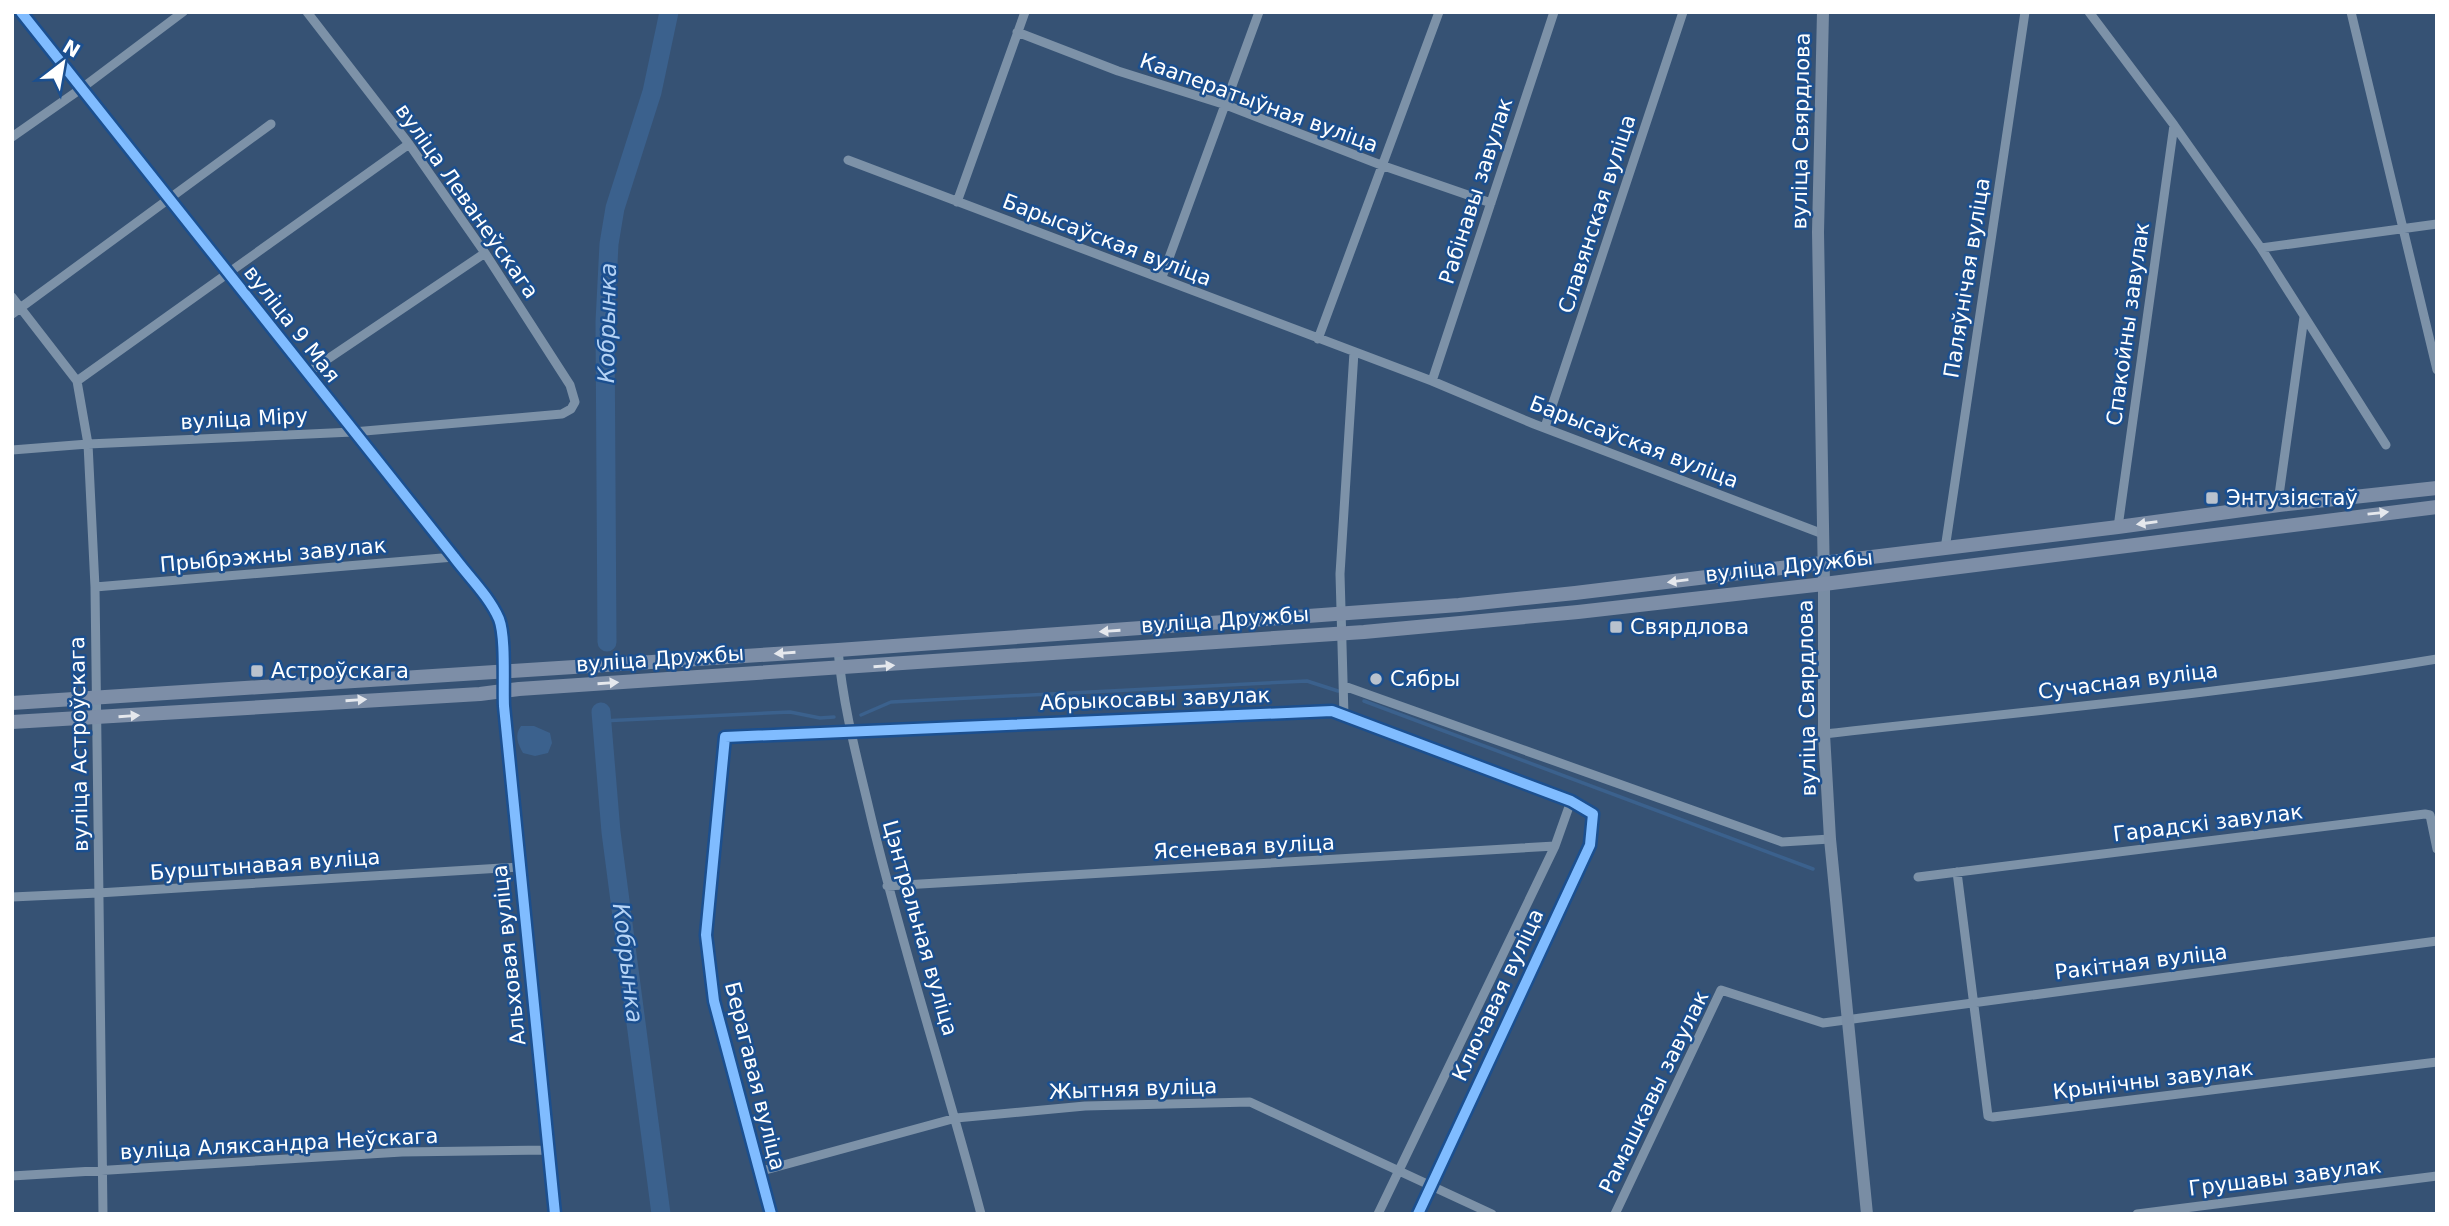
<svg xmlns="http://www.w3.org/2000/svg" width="2449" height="1226" viewBox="0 0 2449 1226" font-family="'DejaVu Sans',sans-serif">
  <rect width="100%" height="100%" fill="#365274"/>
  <path fill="#3b618d" d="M521 726H534L550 733 552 743 548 753 535 756 523 753C518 744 514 735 521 726Z"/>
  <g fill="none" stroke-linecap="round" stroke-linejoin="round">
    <path stroke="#3b618d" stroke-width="3.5" d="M1364 701 1813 869
      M861 715 891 702 1307 681 1338 691
      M601 721 790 712 820 718 834 717"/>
    <path stroke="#3b618d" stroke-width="19" d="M607 642 605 322 609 244 615 208 652 92 669 12
      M601 712 611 832 661 1214"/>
    <path stroke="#7d92a8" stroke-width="9" d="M21 12 454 557C468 576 489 596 499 619 506 637 503 684 504 706L555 1214
      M2089 12 2174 125 2261 248 2386 445
      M2351 12 2437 370
      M1017 32 1118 71 1226 105 1381 165 1491 203
      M12 137 82 88 183 12
      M848 160 1432 381 1534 424 1823 534
      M957 202 1025 12
      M2261 248 2437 224
      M1162 277 1259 12
      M12 297 77 381 88 444 95 587 103 1214
      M12 314 271 124
      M1318 339 1439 12
      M307 373 485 253
      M77 381 409 144
      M1432 381 1554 12
      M1545 427 1683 12
      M12 450 88 444 353 432 562 414 571 409 575 402 570 385 485 253 409 144 307 12
      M2279 505V495L2304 317
      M2118 527 2174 125
      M1945 549 2025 12
      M95 587 454 557
      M838 650C843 707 858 762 871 817 903 951 946 1081 981 1214
      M1344 686 1782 842 1830 839
      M1344 716 1340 574 1354 352
      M1824 734C2028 711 2234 693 2437 659
      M1957 872 1988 1116 1993 1117 2437 1062
      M1918 877 2425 814 2430 815 2437 849
      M887 886 1555 846 1571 801
      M12 897 98 893 519 867
      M758 1172 956 1118 1085 1106 1250 1102 1492 1214
      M12 1176 402 1152 549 1150
      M771 1214 714 1001 706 935 725 737 1332 711 1571 801 1593 814 1590 845 1418 1214
      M1378 1214 1555 846
      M1615 1214 1721 990 1823 1023 2437 941
      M2137 1214 2437 1176"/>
    <path stroke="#798da4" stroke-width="12" d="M1823 12 1818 232 1824 584V734L1830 839 1867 1214"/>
    <path stroke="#7d8ea7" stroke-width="14" d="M12 703 838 650 1459 605 1575 593 2118 527 2279 505 2437 488
      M12 722 480 694 519 689 1364 632 1578 612 1824 584 2437 507"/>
    <defs>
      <path id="cycleway" d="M21 12 454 557C468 576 489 596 499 619 506 637 503 684 504 706L555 1214
        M771 1214 714 1001 706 935 725 737 1332 711 1571 801 1593 814 1590 845 1418 1214"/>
    </defs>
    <use href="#cycleway" stroke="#1b4f8f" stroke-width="15"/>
    <use href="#cycleway" stroke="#80bcff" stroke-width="10"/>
  </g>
  <defs><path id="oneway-solid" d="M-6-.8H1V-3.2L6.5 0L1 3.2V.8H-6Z" transform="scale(1.75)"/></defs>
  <g fill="#e5e8ed">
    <use href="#oneway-solid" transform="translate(2378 513) rotate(-6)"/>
    <use href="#oneway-solid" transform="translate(2147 523) rotate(172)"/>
    <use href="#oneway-solid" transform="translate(1678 581) rotate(173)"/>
    <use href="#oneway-solid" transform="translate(1110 631) rotate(176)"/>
    <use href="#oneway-solid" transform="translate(785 653) rotate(176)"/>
    <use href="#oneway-solid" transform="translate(884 666) rotate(-4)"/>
    <use href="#oneway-solid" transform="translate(608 683) rotate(-4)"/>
    <use href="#oneway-solid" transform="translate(356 700) rotate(-4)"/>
    <use href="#oneway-solid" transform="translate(129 716) rotate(-4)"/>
  </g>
  <g fill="#b9c2ce" stroke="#1b4f8f" stroke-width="2.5">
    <rect x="2205" y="491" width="14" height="14" rx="3.5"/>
    <rect x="1609" y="620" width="14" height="14" rx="3.5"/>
    <rect x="250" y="664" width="14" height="14" rx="3.5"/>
    <circle cx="1376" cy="679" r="7"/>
  </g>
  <g text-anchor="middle" stroke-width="5" stroke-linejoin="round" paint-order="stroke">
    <g font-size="21" fill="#fff" stroke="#1b4f8f">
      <text transform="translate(1259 103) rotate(20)" y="7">Кааператыўная вуліца</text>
      <text transform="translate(1801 131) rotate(-89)" y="7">вуліца Свярдлова</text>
      <text transform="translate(1476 191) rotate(-72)" y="7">Рабінавы завулак</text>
      <text transform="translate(467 201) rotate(55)" y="7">вуліца Леванеўскага</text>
      <text transform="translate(1597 214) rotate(-72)" y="7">Славянская вуліца</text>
      <text transform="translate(1107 240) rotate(21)" y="7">Барысаўская вуліца</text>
      <text transform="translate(1967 278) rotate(-81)" y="7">Паляўнічая вуліца</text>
      <text transform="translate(292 324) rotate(52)" y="7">вуліца 9 Мая</text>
      <text transform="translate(2128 324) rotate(-82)" y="7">Спакойны завулак</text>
      <text transform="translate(244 419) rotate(-3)" y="7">вуліца Міру</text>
      <text transform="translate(1634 442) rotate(21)" y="7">Барысаўская вуліца</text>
      <text transform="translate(273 555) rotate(-5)" y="7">Прыбрэжны завулак</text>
      <text transform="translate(1789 566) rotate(-6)" y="7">вуліца Дружбы</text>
      <text transform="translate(1225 620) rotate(-4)" y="7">вуліца Дружбы</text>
      <text transform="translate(660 659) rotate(-4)" y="7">вуліца Дружбы</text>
      <text transform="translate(2128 681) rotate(-7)" y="7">Сучасная вуліца</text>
      <text transform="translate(1807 698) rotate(-91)" y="7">вуліца Свярдлова</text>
      <text transform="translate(1155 699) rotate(-2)" y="7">Абрыкосавы завулак</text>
      <text transform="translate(79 744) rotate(-91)" y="7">вуліца Астроўскага</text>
      <text transform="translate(2208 823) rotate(-7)" y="7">Гарадскі завулак</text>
      <text transform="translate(1244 847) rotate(-3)" y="7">Ясеневая вуліца</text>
      <text transform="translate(265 865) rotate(-4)" y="7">Бурштынавая вуліца</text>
      <text transform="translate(920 928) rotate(74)" y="7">Цэнтральная вуліца</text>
      <text transform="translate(509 955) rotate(-96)" y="7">Альховая вуліца</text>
      <text transform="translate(2141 962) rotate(-7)" y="7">Ракітная вуліца</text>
      <text transform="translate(1498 995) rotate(-65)" y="7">Ключавая вуліца</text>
      <text transform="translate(755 1076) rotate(76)" y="7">Берагавая вуліца</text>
      <text transform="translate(2153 1080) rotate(-7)" y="7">Крынічны завулак</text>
      <text transform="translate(1133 1089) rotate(-2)" y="7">Жытняя вуліца</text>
      <text transform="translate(1654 1092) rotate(-64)" y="7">Рамашкавы завулак</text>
      <text transform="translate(279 1144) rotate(-3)" y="7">вуліца Аляксандра Неўскага</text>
      <text transform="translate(2285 1177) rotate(-7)" y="7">Грушавы завулак</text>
    </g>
    <g font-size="21" fill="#fff" stroke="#1b4f8f" text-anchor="start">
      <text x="2226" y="505">Энтузіястаў</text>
      <text x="1630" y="634">Свярдлова</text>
      <text x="271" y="678">Астроўскага</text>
      <text x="1390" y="686">Сябры</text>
    </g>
    <g font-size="23" font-style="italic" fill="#b5d3f5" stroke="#1b4f8f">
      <text transform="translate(607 323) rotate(-89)" y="8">Кобрынка</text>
      <text transform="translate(628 963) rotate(83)" y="8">Кобрынка</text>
    </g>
  </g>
  <rect width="2449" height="1226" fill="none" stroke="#ffffff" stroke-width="28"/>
  <g transform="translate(63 63) rotate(31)" stroke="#1b4f8f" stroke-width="5" paint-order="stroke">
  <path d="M0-5L12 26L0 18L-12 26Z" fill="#ffffff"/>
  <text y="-10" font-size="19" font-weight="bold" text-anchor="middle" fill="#ffffff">N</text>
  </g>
</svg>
